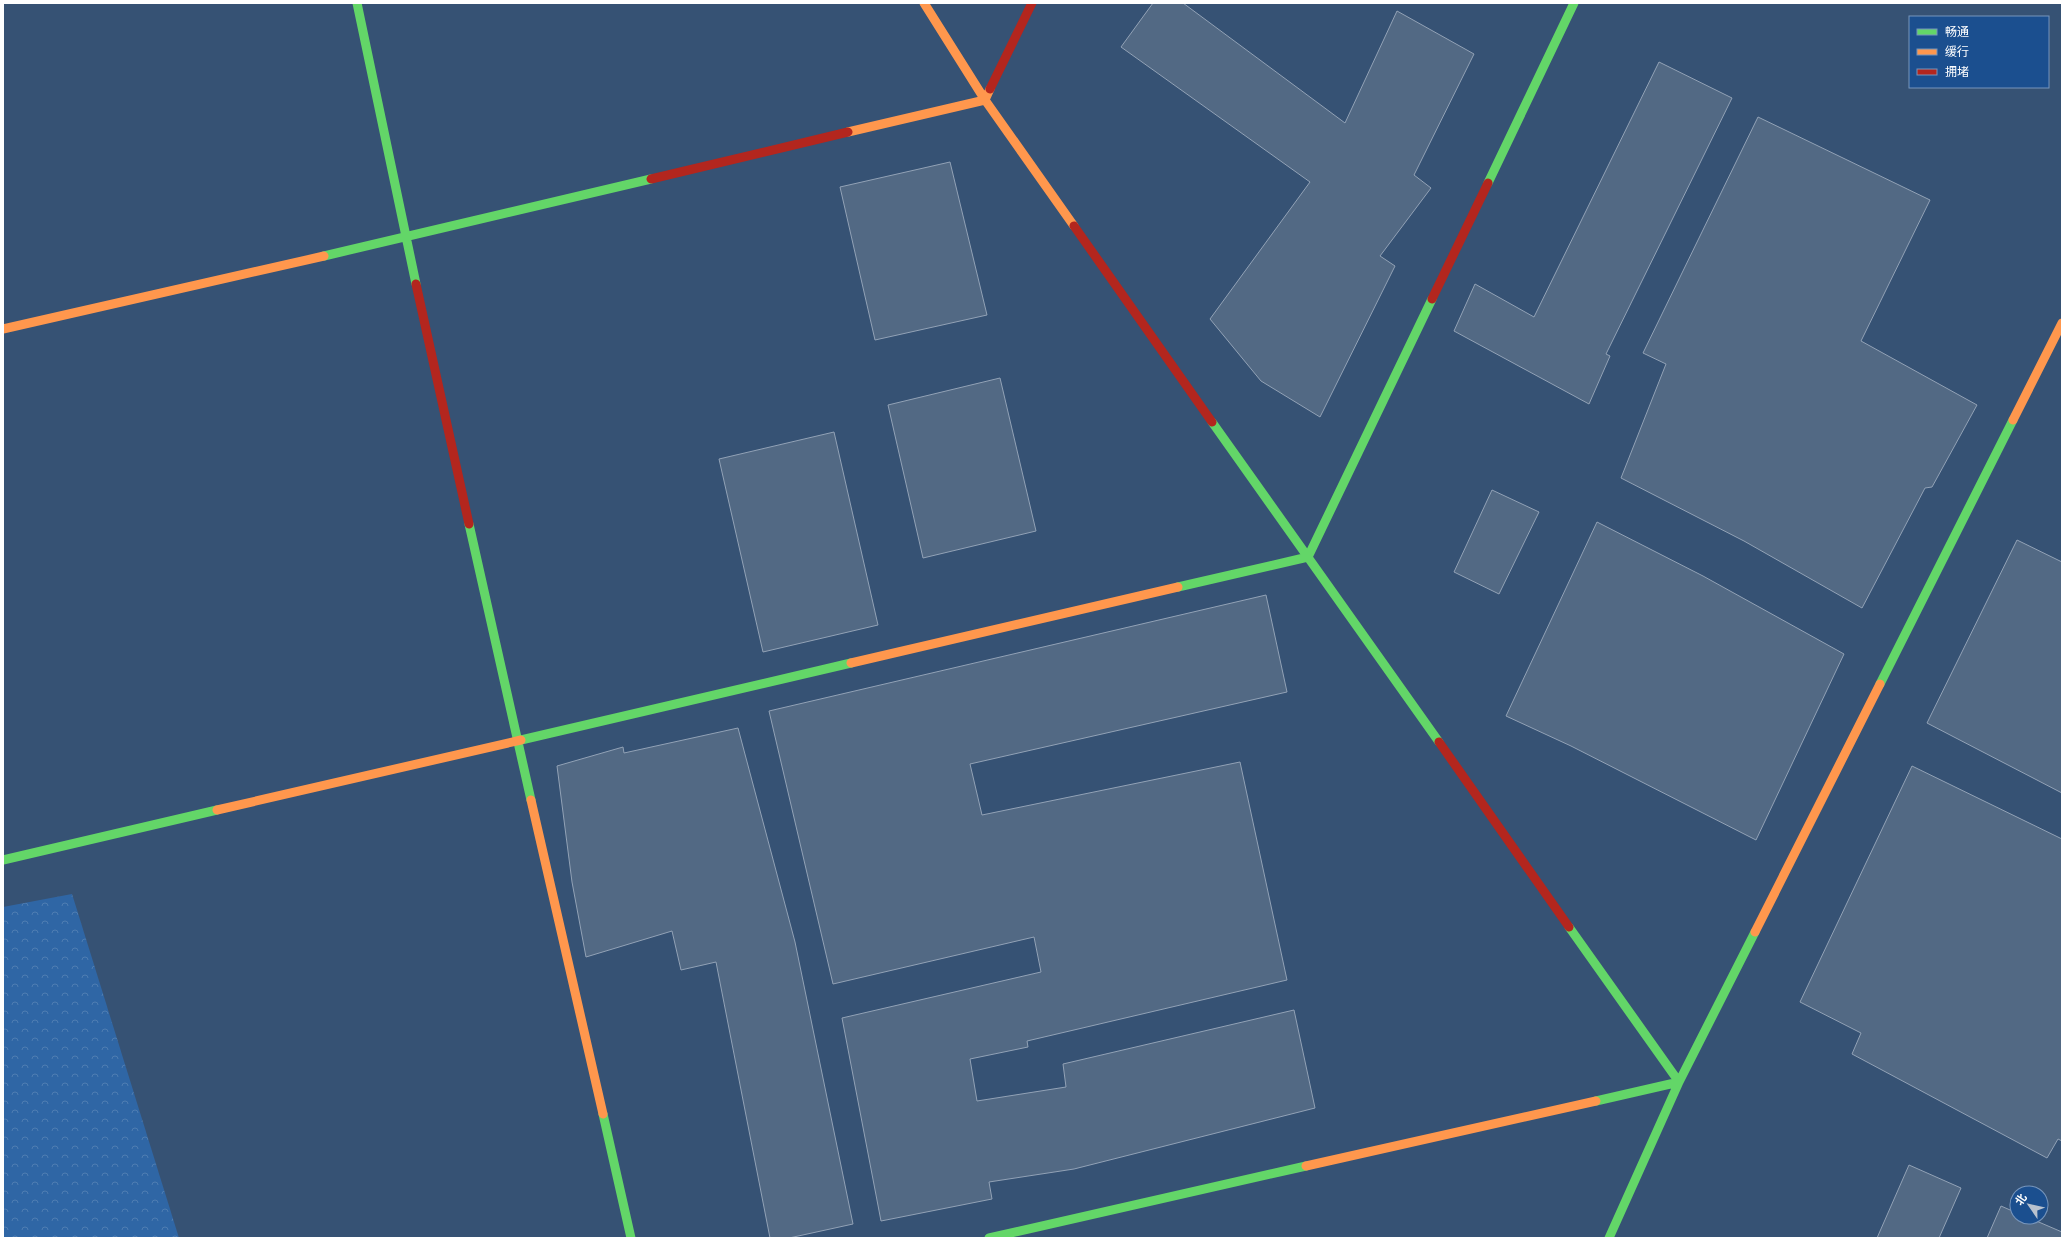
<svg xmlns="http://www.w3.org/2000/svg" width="2065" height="1241" viewBox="0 0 2065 1241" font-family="'PT Sans','Noto Sans SC',sans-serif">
  <defs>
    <pattern id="forest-crowns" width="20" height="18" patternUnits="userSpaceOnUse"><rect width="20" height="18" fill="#2f66a5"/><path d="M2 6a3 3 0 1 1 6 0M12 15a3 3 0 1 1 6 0" fill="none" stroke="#4e7db2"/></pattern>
  </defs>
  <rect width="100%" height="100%" fill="#365274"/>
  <path fill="url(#forest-crowns)" d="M72 894 77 910 179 1238H3V907Z"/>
  <path fill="#526984" stroke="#92a2b6" d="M1153 3H1183L1345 123 1397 11 1474 54 1414 175 1431 188 1380 256 1395 266 1320 417 1261 381 1210 319 1310 182 1121 47Z
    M1659 62 1732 98 1606 354 1610 356 1589 404 1454 331 1475 284 1534 317Z
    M1758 117 1930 200 1861 341 1977 405 1932 487 1925 488 1862 608 1744 541 1621 478 1666 364 1643 353Z
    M950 162 987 315 875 340 840 187Z
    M1000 378 1036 531 923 558 888 405Z
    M834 432 878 625 763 652 719 459Z
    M1492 490 1539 512 1499 594 1454 572Z
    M1597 522 1703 576 1844 654 1756 840 1571 746 1506 716Z
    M2017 540 2062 562V793L1927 723Z
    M1266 595 1287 692 970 764 982 815 1240 762 1287 980 1027 1041 1028 1047 970 1059 977 1101 1066 1087 1063 1064 1294 1010 1315 1108 1074 1169 989 1182 992 1199 881 1221 842 1018 1041 972 1034 937 833 984 769 711Z
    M738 728 795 942 853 1224 789 1238H770L716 962 681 970 672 931 586 957 572 882 557 766 623 747 624 753Z
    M1912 766 2062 839V1141L2058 1139 2047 1158 1852 1054 1861 1033 1800 1002Z
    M1909 1165 1961 1188 1939 1238H1877Z
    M2001 1206 2017 1213V1217H2027L2062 1232V1238H1987Z"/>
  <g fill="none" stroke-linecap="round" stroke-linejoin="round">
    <path stroke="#63d668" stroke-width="9" d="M357 3 416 284
      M1488 183 1574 3
      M324 256 651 179
      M1212 422 1439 742
      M469 524 531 800
      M1178 587 1308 557 1432 299
      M1880 684 2013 420
      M521 740 851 663
      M3 860 217 810
      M1569 927 1679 1082 1596 1101
      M603 1114 631 1238
      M989 1238 1306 1166
      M1609 1238 1679 1082 1755 932"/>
    <path stroke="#ff974d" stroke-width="9" d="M924 3 985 100 1074 226
      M848 132 985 100 990 89
      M3 329 324 256
      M2013 420 2062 323
      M851 663 1178 587
      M531 800 603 1114
      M217 810 521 740
      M1755 932 1880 684
      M1306 1166 1596 1101"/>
    <path stroke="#b3261e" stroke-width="9" d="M990 89 1032 3
      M651 179 848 132
      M1074 226 1212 422
      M416 284 469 524
      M1432 299 1488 183
      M1439 742 1569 927"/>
  </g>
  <rect width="2065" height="1241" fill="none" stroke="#ffffff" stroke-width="8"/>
  <rect x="1909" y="16" width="140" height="72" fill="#1b4f8f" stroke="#7695bc"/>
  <rect x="1917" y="29" width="20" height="6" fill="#63d668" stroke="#7695bc"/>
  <text x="1945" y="36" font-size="12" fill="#ffffff">畅通</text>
  <rect x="1917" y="49" width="20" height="6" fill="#ff974d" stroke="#7695bc"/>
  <text x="1945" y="56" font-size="12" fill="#ffffff">缓行</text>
  <rect x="1917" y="69" width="20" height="6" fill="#b3261e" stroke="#7695bc"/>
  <text x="1945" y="76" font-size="12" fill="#ffffff">拥堵</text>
  <g transform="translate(2029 1205) rotate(304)"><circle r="19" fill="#1b4f8f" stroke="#7695bc"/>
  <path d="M0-3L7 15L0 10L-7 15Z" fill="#b9c2ce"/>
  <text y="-6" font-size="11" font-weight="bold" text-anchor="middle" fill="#ffffff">北</text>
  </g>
</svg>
